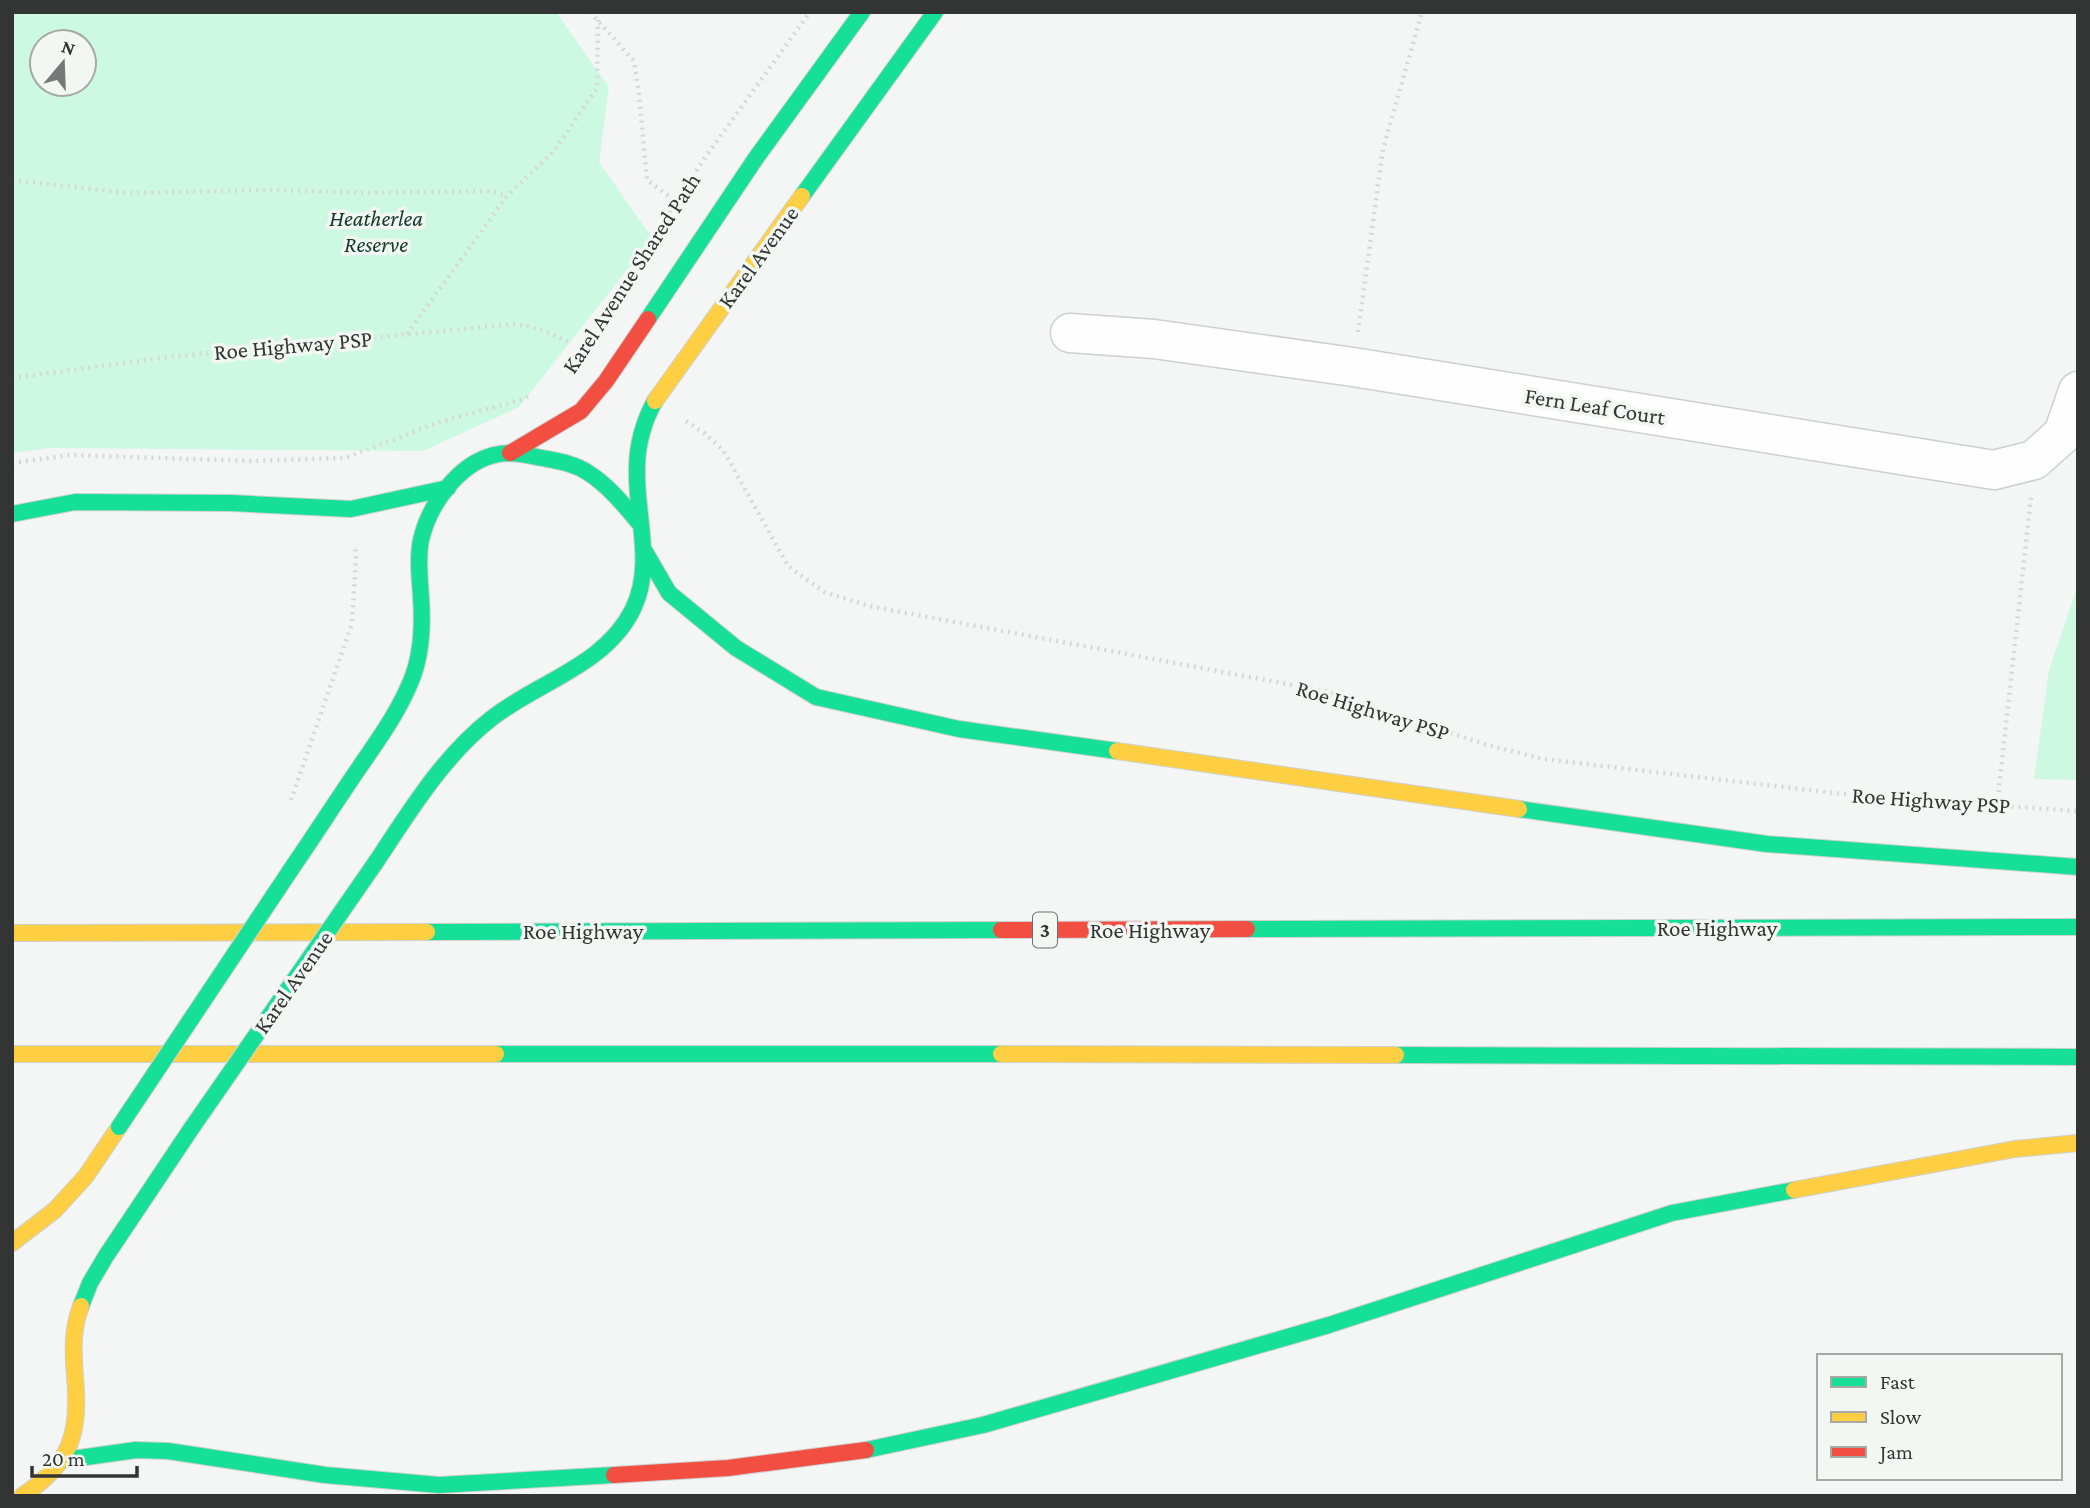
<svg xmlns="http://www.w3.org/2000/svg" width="2090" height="1508" viewBox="0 0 2090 1508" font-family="'Crimson Pro',serif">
  <rect width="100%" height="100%" fill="#f3f6f4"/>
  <path fill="#cdf9e3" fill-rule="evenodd" d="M12 12H556L609 87 599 162 652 238 519 407 423 451 49 448 12 453ZM42 42H84V84H42Z
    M2078 585V780L2034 779 2049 670Z"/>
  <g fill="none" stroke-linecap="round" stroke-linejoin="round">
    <defs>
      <path id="street" d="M1070 333 1154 339 1353 367 1994 470 2034 460 2063 434 2078 391"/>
      <path id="fast" d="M802 196 935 12
        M648 319 756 158 862 12
        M12 514 75 502 231 503 351 509 448 488
        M644 550 669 593 736 648 816 697 959 729 1117 751
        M1519 809 1767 844 2078 867
        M376 862C410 811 443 756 492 718 538 682 606 665 633 609 655 564 635 514 637 467 637 445 644 420 655 401
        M294 865C316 833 337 800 359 768 378 740 398 713 411 681 422 655 423 627 421 598 420 579 417 559 421 540 429 505 458 464 494 455 511 451 526 455 542 458 557 461 573 463 587 472 608 485 624 505 640 524
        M1247 929 2078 927
        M427 932 1001 930
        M496 1054H1001
        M1396 1055 2078 1057
        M81 1306 90 1283 106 1256 191 1129
        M866 1450 983 1425 1329 1325 1672 1213 1794 1190
        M65 1460 136 1450 168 1451 325 1475 439 1485 614 1475"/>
      <path id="slow" d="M655 401 802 196
        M1117 751 1519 809
        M12 933 427 932
        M12 1054H496
        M1001 1054 1396 1055
        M1794 1190 2015 1149 2078 1143
        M12 1243 55 1210 86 1176 119 1127
        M22 1496C72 1463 80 1433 75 1376 73 1351 72 1329 81 1306"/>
      <path id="jam" d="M510 453 581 411 606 381 648 319
        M1001 930 1247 929
        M614 1475 728 1468 866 1450"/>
    </defs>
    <use href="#street" stroke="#ced0cf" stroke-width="41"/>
    <use href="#fast" stroke="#ced0cf" stroke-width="18"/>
    <use href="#slow" stroke="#ced0cf" stroke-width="18"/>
    <use href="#jam" stroke="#ced0cf" stroke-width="18"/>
    <path stroke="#d7d7d7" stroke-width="4.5" stroke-dasharray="2 5" stroke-linecap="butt" d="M590 12 634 61 639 94 647 180 677 202
      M12 180 127 193 271 190 373 193 490 191 507 196
      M639 259 704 159 810 12
      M1358 332 1383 149 1422 12
      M407 334 507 196 554 151 597 88 598 19
      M12 378 168 357 516 324 542 330 571 343
      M686 421 704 433 723 450 788 566 824 592 869 606 1325 691 1484 744 1543 759 1869 797 2078 811
      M12 463 70 455 249 461 345 458 440 422 517 401 529 396
      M291 800 352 623 356 557 355 546
      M1997 806 2031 497"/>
    <use href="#street" stroke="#fdfefd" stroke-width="38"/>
    <use href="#fast" stroke="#16e098" stroke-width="16"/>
    <use href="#slow" stroke="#ffcf43" stroke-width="16"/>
    <use href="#jam" stroke="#f24e42" stroke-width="16"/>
    <defs>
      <path id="fast-bridge" d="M119 1127 294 865
        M191 1129 376 862"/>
    </defs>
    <use href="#fast-bridge" stroke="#ced0cf" stroke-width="18" stroke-linecap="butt"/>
    <use href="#fast-bridge" stroke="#16e098" stroke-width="16"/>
  </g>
  <g text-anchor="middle" stroke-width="7" stroke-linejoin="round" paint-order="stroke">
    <rect fill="#f2f7f4" stroke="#6c6f6e" stroke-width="2" x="1033" y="912.5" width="24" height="35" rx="5"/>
    <g font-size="21" font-weight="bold" fill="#333534">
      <text x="1045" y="937">3</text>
    </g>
    <g font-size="23" font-style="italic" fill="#123929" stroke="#f2f7f4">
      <text x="376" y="226">Heatherlea<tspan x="376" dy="26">Reserve</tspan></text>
    </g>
    <g font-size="23" fill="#333534" stroke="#f2f7f4">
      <text transform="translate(758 257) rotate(-54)" y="8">Karel Avenue</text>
      <text transform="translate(631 273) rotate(-57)" y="8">Karel Avenue Shared Path</text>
      <text transform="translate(293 345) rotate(-5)" y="8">Roe Highway PSP</text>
      <text transform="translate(1595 406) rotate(9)" y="8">Fern Leaf Court</text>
      <text transform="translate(1373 710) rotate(17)" y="8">Roe Highway PSP</text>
      <text transform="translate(1931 800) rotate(4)" y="8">Roe Highway PSP</text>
      <text x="1717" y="936">Roe Highway</text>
      <text x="1150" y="938">Roe Highway</text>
      <text x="583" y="939">Roe Highway</text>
      <text transform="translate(293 982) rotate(-55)" y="8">Karel Avenue</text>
    </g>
  </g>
  <rect width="2090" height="1508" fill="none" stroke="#333534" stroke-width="28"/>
  <rect x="1817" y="1354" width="245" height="126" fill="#f2f7f4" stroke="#a6a9a7" stroke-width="2"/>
  <rect x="1831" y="1377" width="35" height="10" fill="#16e098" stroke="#a6a9a7" stroke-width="2"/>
  <text x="1880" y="1389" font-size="21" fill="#333534">Fast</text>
  <rect x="1831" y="1412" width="35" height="10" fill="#ffcf43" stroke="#a6a9a7" stroke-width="2"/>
  <text x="1880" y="1424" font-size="21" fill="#333534">Slow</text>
  <rect x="1831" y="1447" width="35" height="10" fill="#f24e42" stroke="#a6a9a7" stroke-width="2"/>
  <text x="1880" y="1459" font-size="21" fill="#333534">Jam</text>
  <g transform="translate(63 63) rotate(19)"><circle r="33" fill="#f2f7f4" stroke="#a6a9a7" stroke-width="2"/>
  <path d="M0-5L12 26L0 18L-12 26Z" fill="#767977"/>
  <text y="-10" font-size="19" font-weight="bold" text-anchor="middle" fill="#333534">N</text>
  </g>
  <path d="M32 1466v10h105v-10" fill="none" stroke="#333534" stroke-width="3.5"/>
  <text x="42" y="1466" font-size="21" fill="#333534" stroke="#f2f7f4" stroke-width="5" paint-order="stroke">20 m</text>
</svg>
